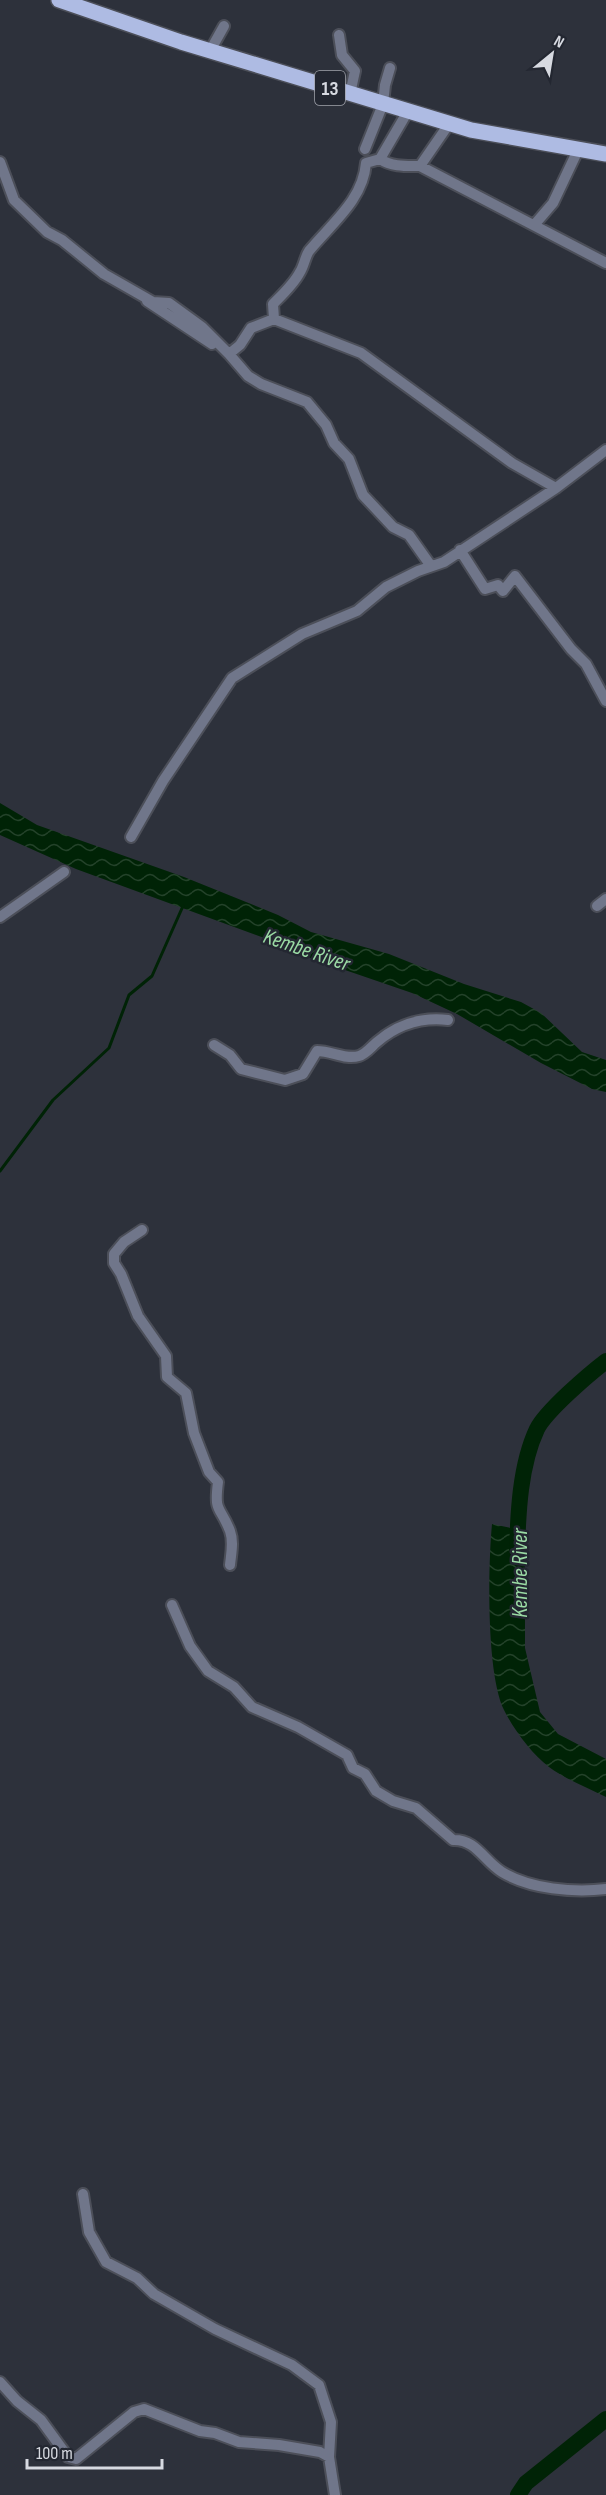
<svg xmlns="http://www.w3.org/2000/svg" width="606" height="2495" viewBox="0 0 606 2495" font-family="'Sofia Sans Condensed',sans-serif">
  <defs>
    <pattern id="water-waves" width="16" height="10" patternUnits="userSpaceOnUse" patternTransform="scale(1.5)"><rect width="16" height="10" fill="#002306"/><path d="M0 5q4-4 8 0t8 0" fill="none" stroke="#24422a"/></pattern>
  </defs>
  <rect width="100%" height="100%" fill="#2d313b"/>
  <path fill="url(#water-waves)" d="M0 803 37 825 184 877 278 915 311 932 389 954 464 984 521 1002 541 1013 582 1052 606 1060V1092L592 1089 541 1063 457 1014 412 993 313 959 278 943 76 869 0 835Z
    M492 1524 525 1531V1648L540 1712 558 1734 606 1759V1797C588 1788 565 1779 549 1767 532 1754 514 1730 504 1710 486 1673 488 1566 492 1524Z"/>
  <g fill="none" stroke-linecap="round" stroke-linejoin="round">
    <path stroke="#002306" stroke-width="3" d="M0 1171 53 1100 109 1048 129 995 152 976 183 906"/>
    <path stroke="#002306" stroke-width="16" d="M517 1552C518 1513 520 1465 537 1429 546 1411 589 1374 606 1361
      M518 2495 526 2483 606 2419"/>
    <defs>
      <path id="minor" d="M339 35 342 55 355 71 350 94
        M210 51 224 26
        M365 149 383 104 385 85 390 68
        M380 159 408 111
        M0 162 14 200 47 232 62 240 104 274 153 302 169 303 202 327 229 354 240 345 251 328 274 319 361 353 512 463 556 488
        M420 166 606 263
        M535 224 553 203 578 150
        M147 301 212 344
        M274 319 273 304C282 295 294 284 300 272 304 266 305 257 309 251 332 223 363 200 366 163L380 159C392 167 406 166 420 166L449 124
        M229 354 248 376 261 384 307 402 326 425 334 443 349 459 363 495 393 527 409 535 431 566
        M460 550 485 589 498 585 503 591 515 576 571 649 586 664 606 701
        M131 837 163 781 232 678 302 634 357 611 386 587 418 571 444 562 556 488 606 450
        M597 906 606 899
        M0 917 64 872
        M214 1045 230 1055 241 1069 285 1080 303 1074 317 1051C332 1051 345 1060 359 1056 366 1054 371 1047 377 1042 398 1024 422 1017 448 1020
        M142 1230 124 1242 114 1254V1263L121 1274 138 1316 166 1356 167 1377 186 1393 194 1433 209 1472 218 1482C214 1514 220 1505 230 1531 234 1542 231 1554 230 1565
        M172 1605 190 1646 208 1671 234 1687 252 1707 298 1727 347 1755 353 1768 365 1774 376 1791 393 1801 416 1808 453 1840C476 1839 484 1861 502 1872 530 1889 574 1893 606 1889
        M83 2194 89 2232 106 2262 137 2278 154 2294 215 2329 292 2365 319 2385 331 2422 329 2457 335 2495
        M0 2382 17 2401 41 2420 68 2457 76 2459 134 2412 144 2409 200 2431 215 2433 239 2442 279 2445 320 2452 329 2457"/>
      <path id="primary" d="M59 0 181 42 471 130 606 154"/>
    </defs>
    <use href="#minor" stroke="#4c4f59" stroke-width="14"/>
    <use href="#primary" stroke="#4c4f59" stroke-width="18"/>
    <use href="#minor" stroke="#70768a" stroke-width="10"/>
    <use href="#primary" stroke="#aebbe3" stroke-width="15"/>
  </g>
  <g text-anchor="middle" stroke-width="5" stroke-linejoin="round" paint-order="stroke">
    <rect fill="#232731" stroke="#a1a4ac" stroke-width="1.5" x="315" y="71" width="30" height="34" rx="4.5"/>
    <g font-size="20" font-weight="bold" fill="#d7dae1">
      <text x="330" y="95">13</text>
    </g>
    <g font-size="22" font-style="italic" fill="#9adaa4" stroke="#232731">
      <text transform="translate(307 949) rotate(19)" y="8">Kembe River</text>
      <text transform="translate(519 1573) rotate(-90)" y="8">Kembe River</text>
    </g>
  </g>
  <g transform="translate(552 54) rotate(30)" stroke="#232731" stroke-width="4.5" paint-order="stroke">
  <path d="M0-4.5L10 22L0 15L-10 22Z" fill="#d7dae1"/>
  <text y="-9" font-size="16" font-weight="bold" text-anchor="middle" fill="#d7dae1">N</text>
  </g>
  <path d="M27 2459v9h135v-9" fill="none" stroke="#d7dae1" stroke-width="3"/>
  <text x="36" y="2459" font-size="18" fill="#d7dae1" stroke="#232731" stroke-width="4.5" paint-order="stroke">100 m</text>
</svg>
